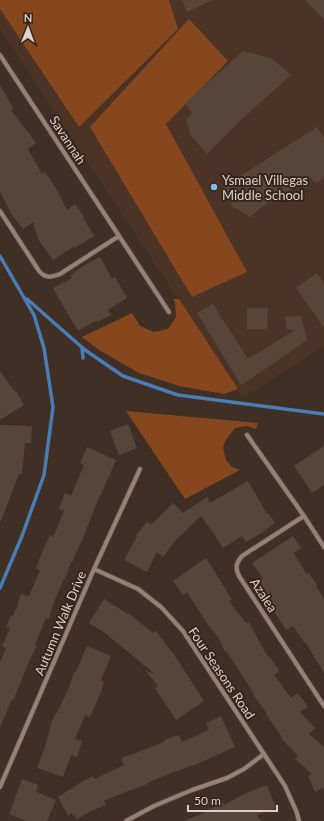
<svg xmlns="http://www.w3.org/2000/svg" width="324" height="821" viewBox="0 0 324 821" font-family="Lato,sans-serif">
  <rect width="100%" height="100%" fill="#402f25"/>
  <path fill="#4b3325" d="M0 0H324V346L245 397H242L0 29Z"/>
  <path fill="#86471f" d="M0 0H169L178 29 79 127 0 9Z
    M189 19 228 61 166 124 247 272 192 297 90 127Z
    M173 299H179L238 389 224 394 179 386 139 373 99 350 82 337 132 313 140 326 154 332 168 329 176 317 175 302Z
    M126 411 258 423 256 429 247 426 235 428 225 441 223 448 226 460 232 467 240 470 185 499Z"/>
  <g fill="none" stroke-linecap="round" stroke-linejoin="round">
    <path stroke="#497db5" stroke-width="3.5" d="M0 256 34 315 44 348 53 407 44 475 22 536 0 588
      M27 299 85 350 123 376 178 395 324 414
      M82 348 83 358"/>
  </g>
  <path fill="#58453a" d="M182 0H213L187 12Z
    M305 0H324V19Z
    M243 51 271 58 291 75 242 119 207 154 191 136 186 120 192 114 185 103Z
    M0 85 13 108 11 110 36 143 28 149 42 174 45 172 57 190 67 210 75 204 84 217H83L94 236 74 248 73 247 53 260 38 239 33 222 23 229 12 215 0 192Z
    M317 127 324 138V177L317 183 310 178 262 207 250 217 232 206 223 187Z
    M100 257 112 279 115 277 127 298 108 310 111 315 97 322V320L78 331 62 304 53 288 72 278 70 276 83 266Z
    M317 273 324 284V328L296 288Z
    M213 304 248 359 295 330 287 329 285 317 301 316 307 340 261 372 241 385 197 313Z
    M247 308H268L267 329H247Z
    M0 371 15 392 16 391 24 405 0 420Z
    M128 424 137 448 119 455 110 431Z
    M0 425 32 426 31 443H25L22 474H19L1 521H0Z
    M324 446V485L312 493 294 466Z
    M87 447 116 460 101 495H100L82 540 72 562H71L65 579H64L53 604 49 619 46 618 35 645 37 646 30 659 14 699H12L0 728V662L6 648 2 646 10 628 6 627 11 615 13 616 15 610H16L21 594 29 596 40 570 36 569 41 555 50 535 53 537 64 511 59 509 65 493 71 496 84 465 80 463Z
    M248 481 267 514 268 513 275 523 262 533 246 542 242 536 223 548 208 525V526L201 516 176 540 163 557 157 552 147 572 124 560 137 536 136 535 147 522 151 525 173 503 183 513 207 497 210 503Z
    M293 536 301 548 294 553 307 575 309 573 317 585 316 586 324 599V673L306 643H305L293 626 286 630 256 583 263 578 252 563Z
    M206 558 215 572 232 600 229 601 246 623 249 622 261 645 269 658 270 657 279 671 274 675 291 698 298 693 308 707 300 712 315 728 309 734 324 747V788L315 792 308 776 312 774 295 759 298 756 281 738 282 737 266 714 267 713 253 695 254 694 240 672 226 651 225 652 220 640 208 625 187 592 183 595 173 581Z
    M104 599 128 614V613L153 633 156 631 177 659 204 701 176 720 155 688 158 686 145 670 156 675 105 633 89 623Z
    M87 646 111 656 101 680 104 682 100 695 90 717 85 715 75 739 82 741 77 757 71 755 63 777 37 768 45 747 52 721 56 713H57L70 685 74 672H76Z
    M221 716 235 747 197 764 171 773 147 783 148 784 125 792 104 801 106 805 91 811 77 819 74 815 73 816 72 813 68 816 58 797 83 781 93 776 94 779 124 765 121 758 136 753 164 742 163 741 169 738 179 735 182 742 209 730 206 723Z
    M22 779 38 785 36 792 56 800 47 821H26L9 814Z
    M267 785 276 808 257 815 261 821H184L208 811 207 810 223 803 224 805 244 794Z"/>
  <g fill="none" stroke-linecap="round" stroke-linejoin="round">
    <defs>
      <path id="minor" d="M0 55 169 312
        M0 211 39 271C46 279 51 277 60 274L119 236
        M247 435 304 516 324 547
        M304 516 242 556C236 563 235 568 239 576L324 706
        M94 569 138 589 161 607 183 631 285 786 297 813 299 821
        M0 787 94 569 140 469
        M126 821 154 806 192 790 227 778 244 769 264 754"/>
    </defs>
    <use href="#minor" stroke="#5c4e46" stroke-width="5.5"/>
    <use href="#minor" stroke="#968175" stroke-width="4"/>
  </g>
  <circle fill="#83bcfb" stroke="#36251b" stroke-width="1.5" cx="214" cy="187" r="4"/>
  <g text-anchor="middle" stroke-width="4" stroke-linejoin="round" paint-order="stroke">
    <g font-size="13" fill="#dbd0ca" stroke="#36251b">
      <text transform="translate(68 140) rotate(57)" y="5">Savannah</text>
      <text transform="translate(264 595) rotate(57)" y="5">Azalea</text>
      <text transform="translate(60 623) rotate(-67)" y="5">Autumn Walk Drive</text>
      <text transform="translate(222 673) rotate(56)" y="5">Four Seasons Road</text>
    </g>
    <g font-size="13" fill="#dbd0ca" stroke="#36251b" text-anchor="start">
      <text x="222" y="185">Ysmael Villegas<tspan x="222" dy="15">Middle School</tspan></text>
    </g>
  </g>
  <g transform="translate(28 28) rotate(1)" stroke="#36251b" stroke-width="3" paint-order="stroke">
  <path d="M0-3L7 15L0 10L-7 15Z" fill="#dbd0ca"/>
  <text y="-6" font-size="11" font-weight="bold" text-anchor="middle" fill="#dbd0ca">N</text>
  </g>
  <path d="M188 805v6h89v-6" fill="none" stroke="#dbd0ca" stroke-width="2"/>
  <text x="194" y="805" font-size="12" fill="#dbd0ca" stroke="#36251b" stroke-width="3" paint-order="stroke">50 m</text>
</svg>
